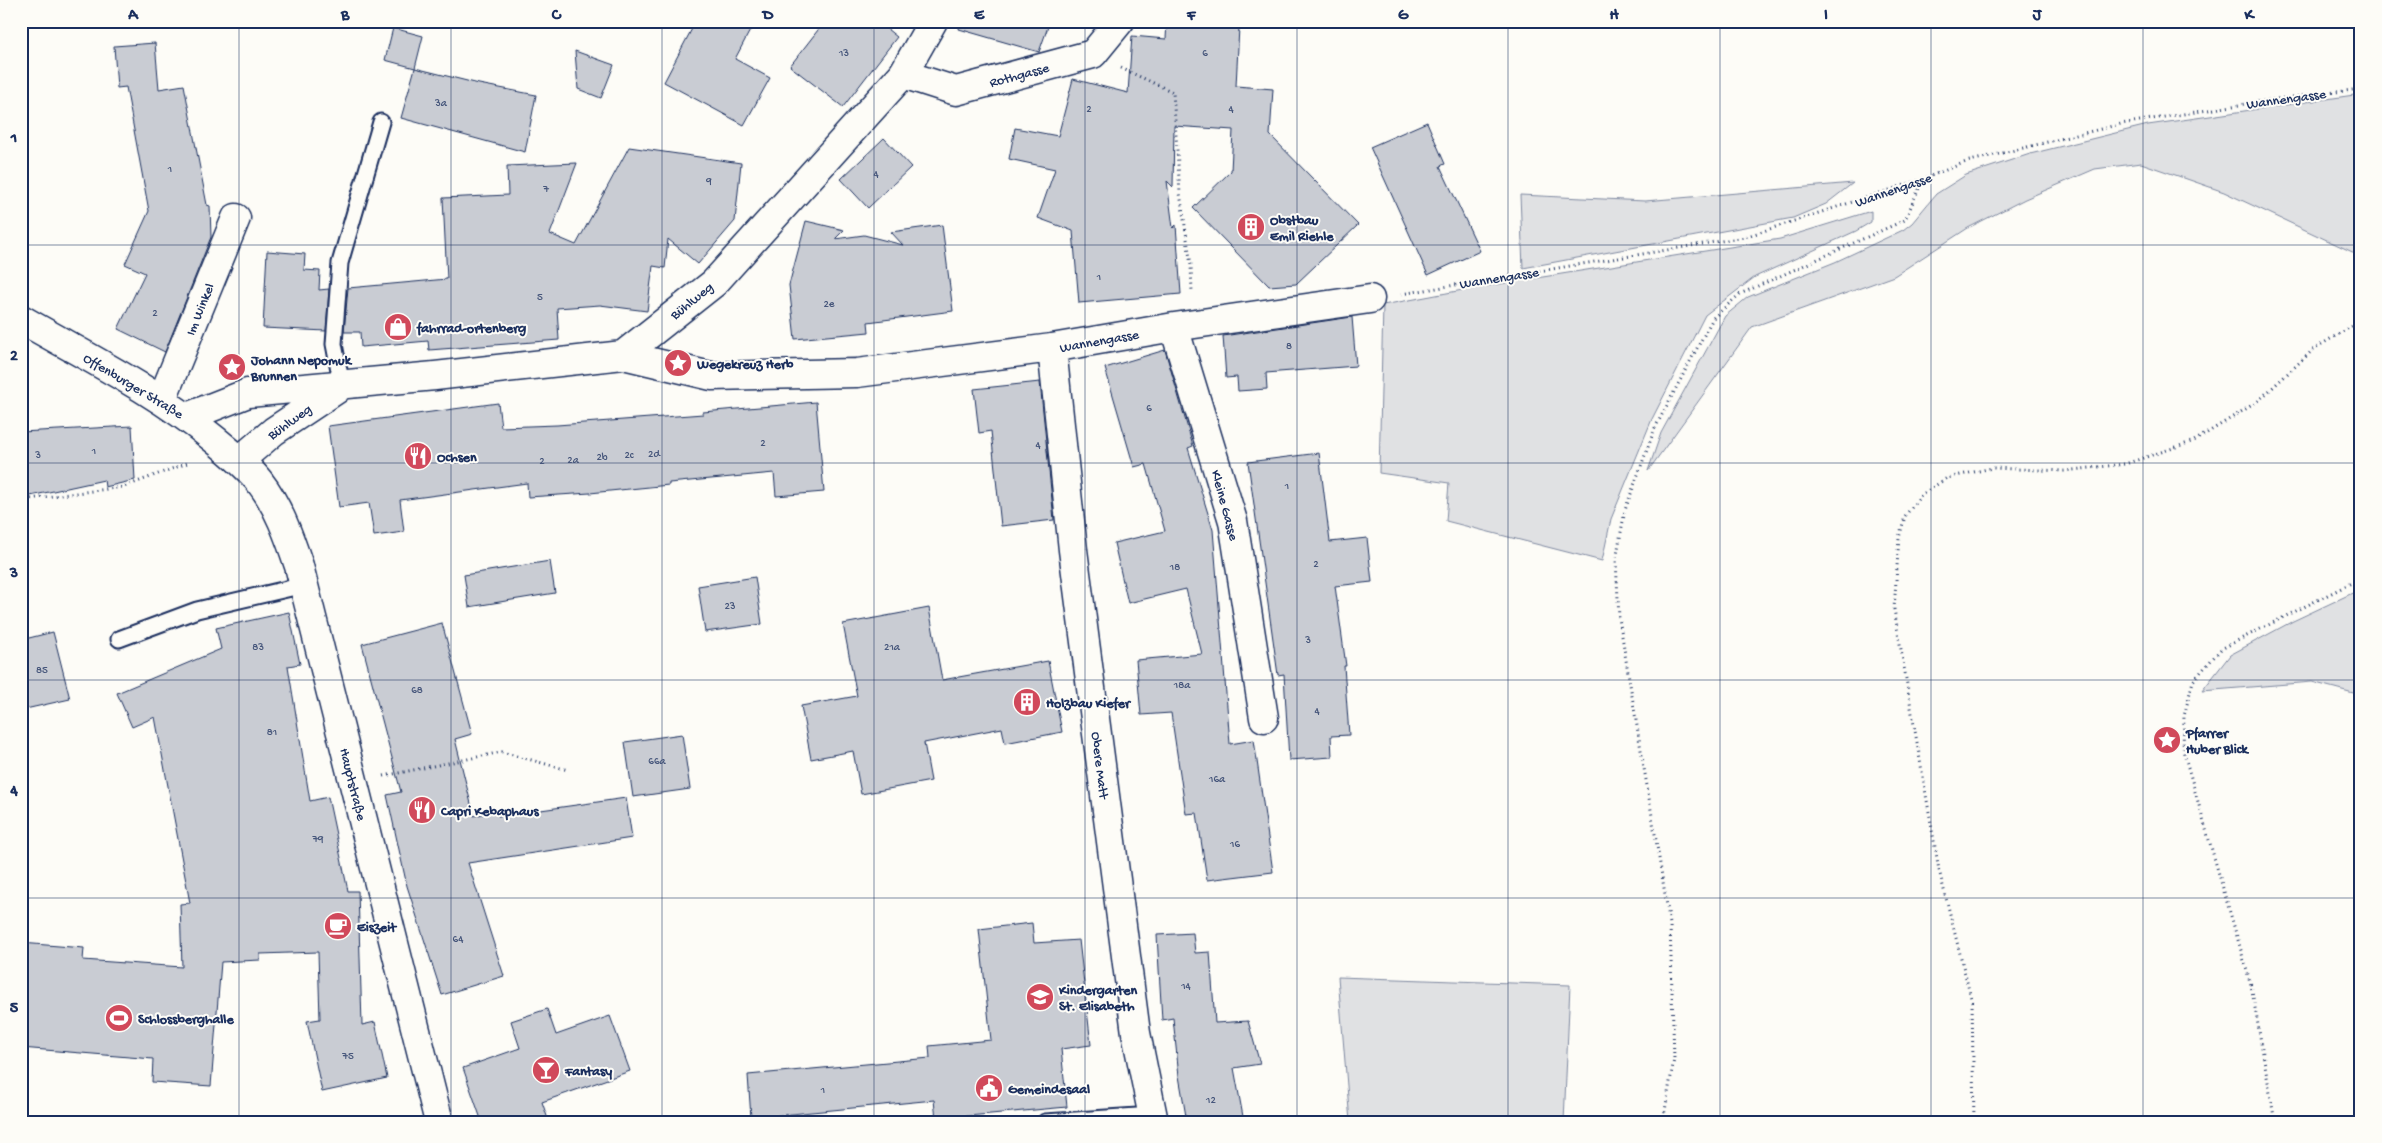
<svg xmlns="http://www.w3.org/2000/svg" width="2382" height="1143" viewBox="0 0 2382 1143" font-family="'Gochi Hand',sans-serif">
  <rect width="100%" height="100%" fill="#fdfcf7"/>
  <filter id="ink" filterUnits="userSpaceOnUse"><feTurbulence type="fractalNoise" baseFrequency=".02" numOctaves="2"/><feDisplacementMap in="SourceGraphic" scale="10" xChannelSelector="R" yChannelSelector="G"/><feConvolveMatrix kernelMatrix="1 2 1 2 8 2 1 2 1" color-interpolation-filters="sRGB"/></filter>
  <g filter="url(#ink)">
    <path fill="#e0e1e3" stroke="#7e88a0" d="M2361 94V256L2224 192 2141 163 2095 169 2025 199 1968 228 1894 276 1752 327 1648 471 1661 433 1725 316 1748 297 1835 262 1903 230 1912 223 1936 194 1966 175 2030 154 2148 125Z
      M1853 183 1826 204 1793 218 1523 268 1520 195 1645 201Z
      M1871 211V222L1856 231 1755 277 1705 315 1652 419 1611 519 1602 561 1446 521 1449 483 1379 473 1383 305 1468 289 1780 239Z
      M2361 589V695L2312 682 2202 691 2230 655 2293 621Z
      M1338 977 1570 985 1564 1122H1350Z"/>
    <path fill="#c9ccd3" stroke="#1b2f5e" d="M696 21H755L735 59 770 78 744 125 664 82Z
      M825 21H877L897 37 843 107 790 66Z
      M960 21H1050L1039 52 959 29Z
      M1167 21H1225L1224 27H1239L1236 86 1273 89 1270 135 1358 225 1296 284 1269 286 1193 208 1231 171 1233 130 1174 126 1173 187 1167 181 1173 228 1176 225 1181 294 1079 303 1073 231 1038 218 1055 169 1009 159 1015 128 1058 136 1073 79 1128 93 1132 36 1166 39Z
      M393 28 423 36 415 68 385 60Z
      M155 43 159 89 184 85 207 205 210 206 211 237 165 352 118 329 145 273 125 264 149 211 126 87 117 88 114 46Z
      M575 51 614 65 601 98 578 89Z
      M415 68 479 84 536 95 525 152 401 118Z
      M1427 122 1445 164 1440 166 1480 251 1428 275 1370 147Z
      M884 138 911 167 868 208 841 179Z
      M629 147 741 163 735 221 698 264 668 239 665 268 653 266 647 311 600 305 557 308 559 340 429 350 428 341 361 347 360 332H344L348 288 447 279 443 198 508 195 507 166 577 163 550 234 576 245Z
      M806 221 844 230 835 239 864 235 903 245 891 232 942 225 953 311 868 322 869 332 795 339 789 285Z
      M267 251 305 254 304 270 320 271 319 290 329 289 326 331 263 328Z
      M1352 317 1356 366 1266 373 1267 389 1238 391 1237 377 1226 378 1223 336Z
      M1165 350 1193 446 1188 448 1213 530 1230 744 1254 740 1273 872 1207 880 1197 813 1186 814 1171 713 1141 715 1136 660 1202 654 1186 589 1128 603 1114 543 1165 531 1146 464 1134 467 1105 368Z
      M1040 382 1054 520 1001 526 991 431 979 433 974 389Z
      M816 402 824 492 776 496 774 473 669 483V485L590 493 528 497 527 483 400 500 404 532 374 536 369 503 339 507 328 426 498 403 501 427 557 425 703 414V412Z
      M132 426 135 480 105 487 104 480 21 498V432Z
      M1319 453 1330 542 1367 538 1372 582 1335 586 1346 666H1344L1349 735 1331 736 1332 757 1289 760 1284 674 1278 675 1248 462Z
      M550 561 555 593 469 607 464 575Z
      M755 577 762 624 705 632 698 586Z
      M929 608 942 680 1048 661 1062 732 1005 743 1002 728 924 743 931 781 861 794 853 751 811 759 801 706 857 696 843 624Z
      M289 612 300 664 288 666 310 801 328 797 348 891H358L362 1025 375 1022 387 1078 322 1092 307 1021 320 1019 318 952 260 954V960L221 962 211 1086 152 1082 153 1059 21 1048V943L84 948 83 960 182 967 180 904 190 903 155 717 132 727 117 693 221 649 216 628Z
      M442 623 472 734 455 739 474 816 497 811 498 816 626 798 632 838 468 863 504 976 442 995 407 886 387 795 401 792 362 644Z
      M53 632 70 699 21 710V640Z
      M682 734 690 789 633 797 625 742Z
      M1032 923 1034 943 1079 940 1091 1045 1061 1049 1067 1107 936 1119 934 1100 751 1118 748 1075 930 1058 929 1046 991 1040 979 929Z
      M1193 933 1195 953 1210 952 1215 1023 1248 1021 1260 1064 1234 1068 1244 1122H1187L1179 1076 1173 1018 1162 1020 1157 935Z
      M547 1009 556 1035 610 1016 630 1071 542 1102 549 1122H482L463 1068 520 1048 511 1021Z"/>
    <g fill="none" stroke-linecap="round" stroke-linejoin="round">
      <defs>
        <path id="service" d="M342 386 334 344 340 263 381 122
          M119 639 197 610 304 585
          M1045 1122 1153 1115"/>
        <path id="minor" d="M903 74 956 91 1093 54 1120 21
          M1174 327 1233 521 1264 718
          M1052 348 1073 550 1136 1033 1154 1122
          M623 355 711 376 857 373 1052 348 1174 327 1370 299
          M162 399 236 218"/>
        <path id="tertiary" d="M21 319C87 357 156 391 214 439 230 452 246 465 259 481 278 505 289 536 299 566L439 1122
          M187 417 248 393 435 376 623 355 714 283 903 74 933 21
          M240 460 274 431 337 389"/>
      </defs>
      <use href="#service" stroke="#1b2f5e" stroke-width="19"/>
      <use href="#minor" stroke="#1b2f5e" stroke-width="31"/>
      <use href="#tertiary" stroke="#1b2f5e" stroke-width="31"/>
      <path stroke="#1b2f5e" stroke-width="3" stroke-dasharray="1 4" stroke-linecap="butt" d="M1121 68 1173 92 1180 193 1191 265 1192 292
        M1401 294 1745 237 1923 179 1966 162 2121 124 2276 99 2361 89
        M21 500 124 487 190 462
        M384 776 502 752 568 770
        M1663 1122 1674 1059 1670 924 1619 618 1616 560 1625 510 1655 428 1713 318 1740 294 1905 220 1923 179
        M1974 1122 1972 1002 1939 870 1894 609 1899 538 1905 516 1921 495 1947 478 1992 468 2064 471 2125 464 2194 441 2257 402 2315 348 2361 321
        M2275 1122 2251 985 2183 750 2184 716 2193 681 2221 649 2361 578"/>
      <use href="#service" stroke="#fdfcf7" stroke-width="15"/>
      <use href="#minor" stroke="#fdfcf7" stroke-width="28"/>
      <use href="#tertiary" stroke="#fdfcf7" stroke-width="28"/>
    </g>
  </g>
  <path fill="none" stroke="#1b2f5e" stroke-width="1" stroke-opacity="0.55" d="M239 21V1122M451 21V1122M662 21V1122M874 21V1122M1085 21V1122M1297 21V1122M1508 21V1122M1720 21V1122M1931 21V1122M2143 21V1122M21 245H2361M21 463H2361M21 680H2361M21 898H2361"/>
  <defs>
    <symbol id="building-disc" viewBox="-11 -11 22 22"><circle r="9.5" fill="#d1495b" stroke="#fdfcf7"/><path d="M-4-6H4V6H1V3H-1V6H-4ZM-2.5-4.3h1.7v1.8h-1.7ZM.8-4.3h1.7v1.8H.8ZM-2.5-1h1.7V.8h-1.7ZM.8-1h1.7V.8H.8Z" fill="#fff"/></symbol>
    <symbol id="shop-disc" viewBox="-11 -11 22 22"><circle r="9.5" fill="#d1495b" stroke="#fdfcf7"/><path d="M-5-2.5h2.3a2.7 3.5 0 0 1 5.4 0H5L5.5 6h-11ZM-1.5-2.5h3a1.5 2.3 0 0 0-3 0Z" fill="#fff"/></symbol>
    <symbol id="sight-disc" viewBox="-11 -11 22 22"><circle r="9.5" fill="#d1495b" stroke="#fdfcf7"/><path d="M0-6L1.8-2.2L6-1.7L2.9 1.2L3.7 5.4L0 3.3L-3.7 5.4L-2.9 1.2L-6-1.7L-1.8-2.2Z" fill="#fff"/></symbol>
    <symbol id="restaurant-disc" viewBox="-11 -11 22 22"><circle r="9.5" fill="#d1495b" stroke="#fdfcf7"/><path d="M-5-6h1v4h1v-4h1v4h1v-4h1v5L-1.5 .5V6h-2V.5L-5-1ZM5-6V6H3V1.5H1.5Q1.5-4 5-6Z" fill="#fff"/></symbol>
    <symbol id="cafe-disc" viewBox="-11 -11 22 22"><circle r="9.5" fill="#d1495b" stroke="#fdfcf7"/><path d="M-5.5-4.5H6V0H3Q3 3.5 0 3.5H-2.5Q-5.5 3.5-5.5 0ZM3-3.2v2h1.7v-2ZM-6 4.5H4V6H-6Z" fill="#fff"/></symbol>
    <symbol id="school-disc" viewBox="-11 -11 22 22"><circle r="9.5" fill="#d1495b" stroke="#fdfcf7"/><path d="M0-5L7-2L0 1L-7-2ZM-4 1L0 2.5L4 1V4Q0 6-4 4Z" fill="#fff"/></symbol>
    <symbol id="stadium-disc" viewBox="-11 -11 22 22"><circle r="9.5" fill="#d1495b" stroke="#fdfcf7"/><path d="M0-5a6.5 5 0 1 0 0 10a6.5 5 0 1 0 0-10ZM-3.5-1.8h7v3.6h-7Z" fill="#fff"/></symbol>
    <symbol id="bar-disc" viewBox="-11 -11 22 22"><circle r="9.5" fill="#d1495b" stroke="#fdfcf7"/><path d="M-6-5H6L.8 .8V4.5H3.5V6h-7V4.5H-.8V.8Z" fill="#fff"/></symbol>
    <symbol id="civic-disc" viewBox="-11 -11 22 22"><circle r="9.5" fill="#d1495b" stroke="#fdfcf7"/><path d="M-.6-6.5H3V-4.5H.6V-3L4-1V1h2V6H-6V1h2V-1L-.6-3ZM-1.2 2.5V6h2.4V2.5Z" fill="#fff"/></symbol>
  </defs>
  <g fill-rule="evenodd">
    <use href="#building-disc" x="1235" y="211" width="32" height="32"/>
    <use href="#shop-disc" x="382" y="311" width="32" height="32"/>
    <use href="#sight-disc" x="662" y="347" width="32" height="32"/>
    <use href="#sight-disc" x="216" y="351" width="32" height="32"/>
    <use href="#restaurant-disc" x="402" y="440" width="32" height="32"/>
    <use href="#building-disc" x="1011" y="686" width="32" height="32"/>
    <use href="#sight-disc" x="2151" y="724" width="32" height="32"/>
    <use href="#restaurant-disc" x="406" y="794" width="32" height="32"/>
    <use href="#cafe-disc" x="322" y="910" width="32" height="32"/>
    <use href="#school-disc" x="1024" y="981" width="32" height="32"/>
    <use href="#stadium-disc" x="103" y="1002" width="32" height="32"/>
    <use href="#bar-disc" x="530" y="1054" width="32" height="32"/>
    <use href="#civic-disc" x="973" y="1072" width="32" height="32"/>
  </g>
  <g text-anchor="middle" stroke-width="4" stroke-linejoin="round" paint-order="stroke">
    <g font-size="11" fill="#46567b">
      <text x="844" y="56">13</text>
      <text x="1205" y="56">6</text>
      <text x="441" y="106">3a</text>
      <text x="1089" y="112">2</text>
      <text x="1231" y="112">4</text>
      <text x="170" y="172">1</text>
      <text x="876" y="177">4</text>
      <text x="709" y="184">9</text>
      <text x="546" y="192">7</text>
      <text x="1099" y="280">1</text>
      <text x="540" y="300">5</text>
      <text x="829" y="307">2e</text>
      <text x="155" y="316">2</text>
      <text x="1289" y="349">8</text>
      <text x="1149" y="411">6</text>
      <text x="763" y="446">2</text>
      <text x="1038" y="448">4</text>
      <text x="94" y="454">1</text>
      <text x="654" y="457">2d</text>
      <text x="38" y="458">3</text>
      <text x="629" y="458">2c</text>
      <text x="602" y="460">2b</text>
      <text x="573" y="463">2a</text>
      <text x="542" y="464">2</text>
      <text x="1287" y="489">1</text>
      <text x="1316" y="567">2</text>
      <text x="1175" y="570">18</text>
      <text x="730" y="609">23</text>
      <text x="1308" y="643">3</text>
      <text x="258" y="650">83</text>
      <text x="892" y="650">21a</text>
      <text x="42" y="673">85</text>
      <text x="1182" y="688">18a</text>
      <text x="417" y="693">68</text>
      <text x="1317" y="714">4</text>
      <text x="272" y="735">81</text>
      <text x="657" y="764">66a</text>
      <text x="1217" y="782">16a</text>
      <text x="318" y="842">79</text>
      <text x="1235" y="847">16</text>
      <text x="458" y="942">64</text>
      <text x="1186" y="989">14</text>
      <text x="348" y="1059">75</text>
      <text x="823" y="1093">1</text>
      <text x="1211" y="1103">12</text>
    </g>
    <g font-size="14" fill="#1b2f5e" stroke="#fdfcf7">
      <text transform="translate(1019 74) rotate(-15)" y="5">Rothgasse</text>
      <text transform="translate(2286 98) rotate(-8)" y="5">Wannengasse</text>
      <text transform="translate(1893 189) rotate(-19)" y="5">Wannengasse</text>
      <text transform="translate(1499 277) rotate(-9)" y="5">Wannengasse</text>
      <text transform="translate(691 300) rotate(-39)" y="5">Bühlweg</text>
      <text transform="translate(199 309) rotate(-68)" y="5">Im Winkel</text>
      <text transform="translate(1099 340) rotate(-10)" y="5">Wannengasse</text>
      <text transform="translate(134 385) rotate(31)" y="5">Offenburger Straße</text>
      <text transform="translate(289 421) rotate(-36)" y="5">Bühlweg</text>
      <text transform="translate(1226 505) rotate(75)" y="5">Kleine Gasse</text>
      <text transform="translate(1101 765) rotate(83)" y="5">Obere Matt</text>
      <text transform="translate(354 784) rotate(76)" y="5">Hauptstraße</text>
    </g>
    <g font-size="14" font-weight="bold" fill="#1b2f5e" stroke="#fdfcf7" text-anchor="start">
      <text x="1270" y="224">Obstbau<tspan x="1270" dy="16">Emil Riehle</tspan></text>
      <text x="417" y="332">fahrrad-ortenberg</text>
      <text x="251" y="364">Johann Nepomuk<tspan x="251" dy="16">Brunnen</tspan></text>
      <text x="697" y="368">Wegekreuz Herb</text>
      <text x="437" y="461">Ochsen</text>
      <text x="1046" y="707">Holzbau Kiefer</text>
      <text x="2186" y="737">Pfarrer<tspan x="2186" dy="16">Huber Blick</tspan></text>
      <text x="441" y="815">Capri Kebaphaus</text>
      <text x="357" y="931">Eiszeit</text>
      <text x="1059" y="994">Kindergarten<tspan x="1059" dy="16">St. Elisabeth</tspan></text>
      <text x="138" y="1023">Schlossberghalle</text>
      <text x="565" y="1075">Fantasy</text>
      <text x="1008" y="1093">Gemeindesaal</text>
    </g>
  </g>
  <rect width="2382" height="1143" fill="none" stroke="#fdfcf7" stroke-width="55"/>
  <rect x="28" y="28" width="2326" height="1088" fill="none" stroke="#1b2f5e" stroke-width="2"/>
  <g font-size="16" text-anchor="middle" font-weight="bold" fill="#1b2f5e">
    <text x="133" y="19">A</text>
    <text x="345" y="19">B</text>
    <text x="556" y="19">C</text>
    <text x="768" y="19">D</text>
    <text x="979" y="19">E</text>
    <text x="1191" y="19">F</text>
    <text x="1403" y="19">G</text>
    <text x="1614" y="19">H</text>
    <text x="1826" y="19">I</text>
    <text x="2037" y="19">J</text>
    <text x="2249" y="19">K</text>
    <text x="14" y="142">1</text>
    <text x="14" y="360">2</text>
    <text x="14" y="577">3</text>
    <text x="14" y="795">4</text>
    <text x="14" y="1012">5</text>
  </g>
</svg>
